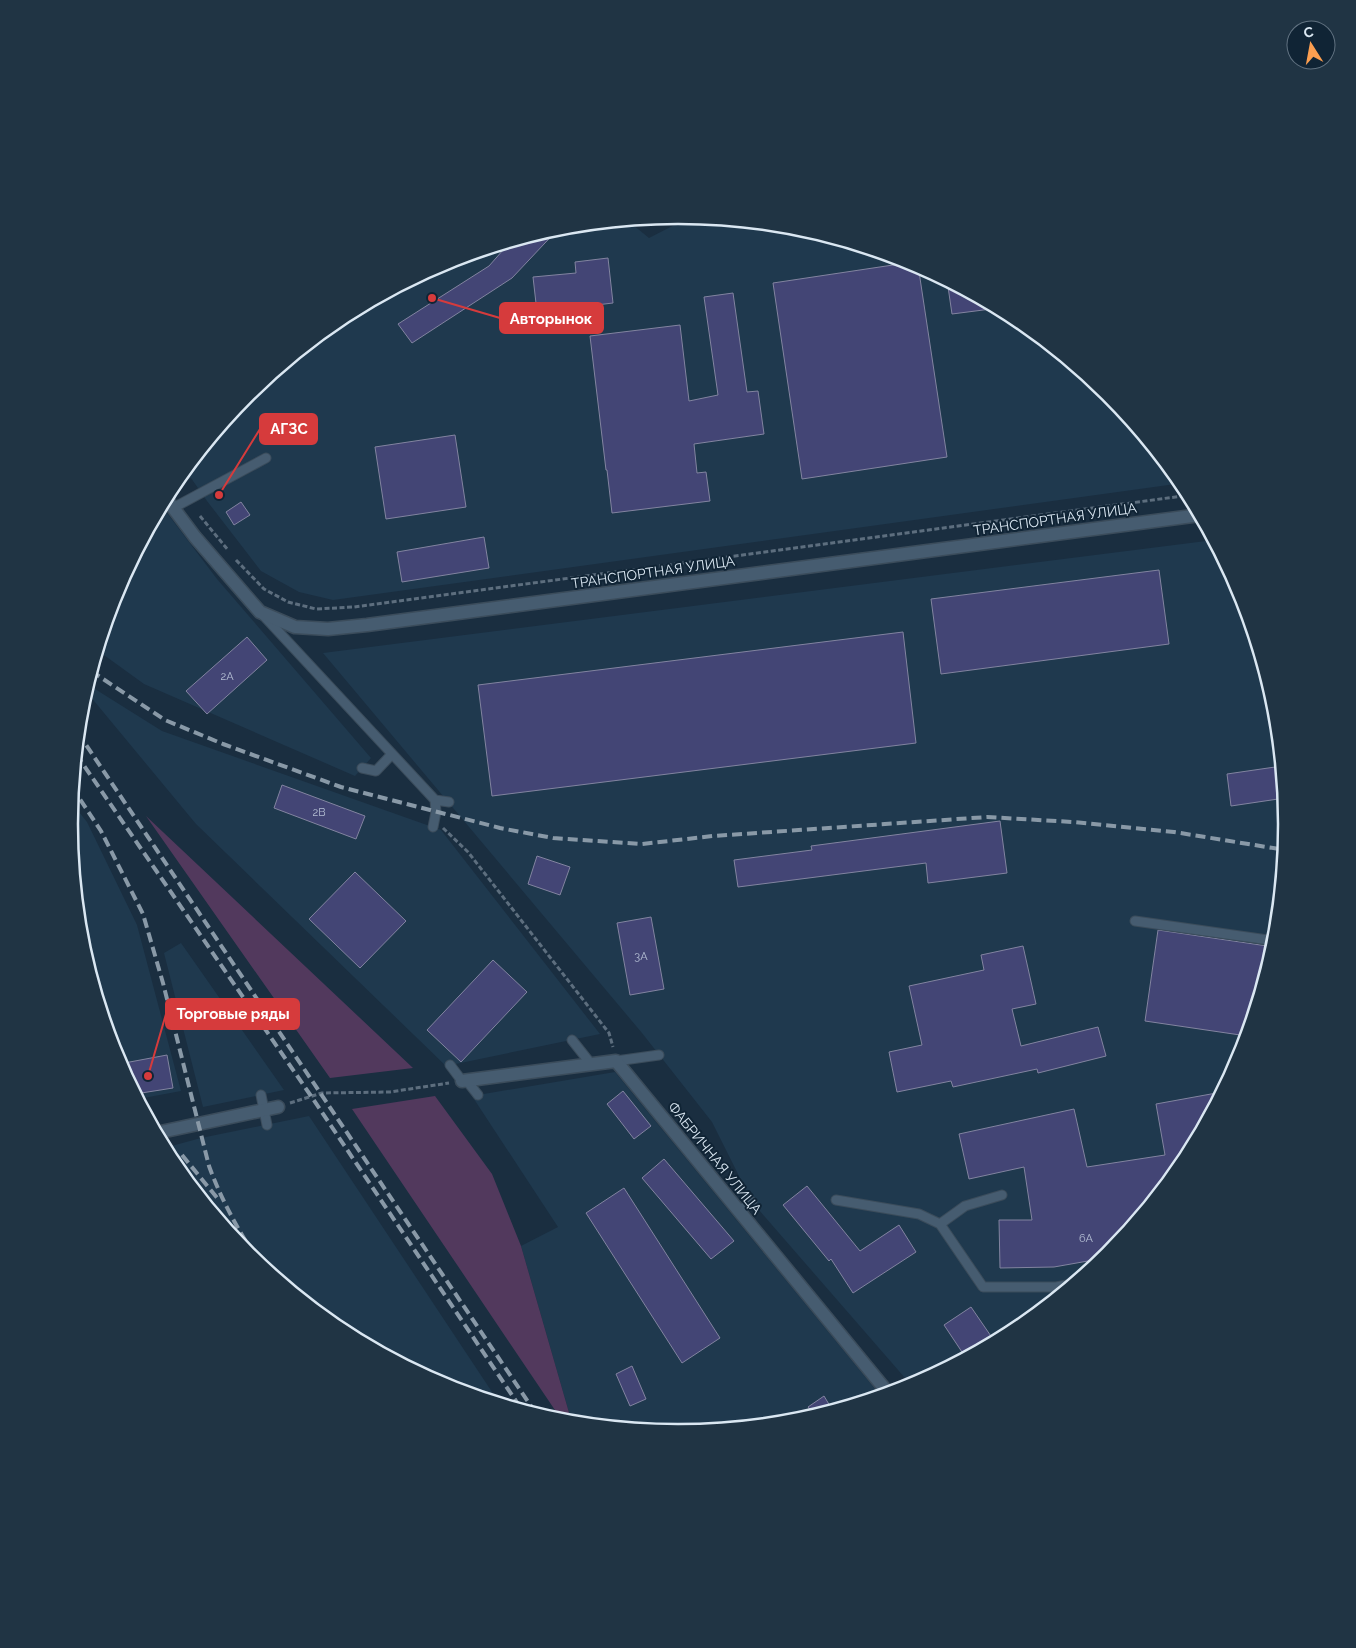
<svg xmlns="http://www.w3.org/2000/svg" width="1356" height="1648" viewBox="0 0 1356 1648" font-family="Raleway,sans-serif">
  <rect width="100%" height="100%" fill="#1a2e40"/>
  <path fill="#1f394e" d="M692 216 797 227 911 261 1017 318 1109 393 1183 483 333 600 299 592 261 571 207 501 191 478 181 483 178 478 247 393 340 317 445 261 559 226 627 220 649 238Z
    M161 505 217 579 371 758 355 776 144 684 97 650 115 591Z
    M1214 540 1241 591 1276 705 1287 824 1275 943 1241 1057 1184 1163 1109 1255 1016 1331 912 1386 752 1202 712 1122 642 1033 323 653Z
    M87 684 162 731 441 830 600 1034 446 1066 196 824 85 690Z
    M71 802 87 822 137 925 181 1091 138 1099 115 1057 80 943 69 824Z
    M181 943 284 1090 203 1107 164 953Z
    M615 1072 881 1396 797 1422 678 1433 572 1423 521 1246 558 1227 472 1096Z
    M309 1116 500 1404 445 1387 339 1330 247 1255 164 1148 201 1138Z"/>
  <path fill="#52395d" d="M146 816 413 1068 330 1078Z
    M435 1096 492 1174 521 1246 572 1423 563 1422 352 1109Z"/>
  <path fill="#434575" stroke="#8284a0" d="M561 226 512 278 412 343 398 324 489 266 511 241Z
    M608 258 613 303 537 312 533 277 576 273 575 262Z
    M913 262 918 265 947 457 802 479 773 283Z
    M947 280 999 308 952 314Z
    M733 293 747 392 758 391 764 434 694 444 697 473 706 472 710 501 612 513 607 470H606L590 336 680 325 689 401 718 395 704 297Z
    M455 435 466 507 386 519 375 447Z
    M241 502 250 515 234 525 226 512Z
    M484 537 489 568 402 582 397 552Z
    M1159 570 1169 644 941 674 931 599Z
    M903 632 916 743 492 796 478 685Z
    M247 637 267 660 207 714 186 691Z
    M1282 766 1285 798 1231 806 1227 774Z
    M282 785 365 816 356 839 274 808Z
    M1000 821 1007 873 928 883 926 863 738 887 734 860 812 850 811 846Z
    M537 856 570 867 560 895 528 884Z
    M355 872 406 921 360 968 309 919Z
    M651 917 664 989 630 995 617 923Z
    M1158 930 1274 947 1247 1036 1145 1021Z
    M1023 946 1036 1004 1012 1009 1021 1046 1098 1027 1106 1056 1038 1073 1037 1069 953 1087 951 1081 897 1092 889 1052 922 1045 909 986 984 970 981 955Z
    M493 960 527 992 461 1062 427 1030Z
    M167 1055 173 1088 135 1094 119 1064Z
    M623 1091 651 1126 634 1139 607 1104Z
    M1222 1092 1184 1163 1105 1258 1054 1267 1000 1268 999 1220H1032L1024 1167 969 1179 959 1134 1074 1109 1087 1167 1165 1155 1156 1104Z
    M664 1159 734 1241 711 1259 642 1178Z
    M807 1186 860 1251 899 1225 916 1252 853 1293 831 1259 829 1261 783 1205Z
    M624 1188 720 1338 682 1363 586 1213Z
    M971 1307 995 1342 966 1358 944 1325Z
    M632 1366 646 1399 630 1406 616 1374Z
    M824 1396 833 1411 815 1416 808 1407Z"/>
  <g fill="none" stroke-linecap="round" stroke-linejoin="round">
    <defs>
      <path id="service" d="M173 508 266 458
        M263 615 435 800 449 802
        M362 768 376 771 392 754
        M433 827 436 812 435 800
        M1135 921 1276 941
        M572 1040 591 1064
        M616 1061 659 1055
        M450 1065 462 1081
        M467 1081 478 1095
        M261 1095 267 1125
        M836 1200 919 1214 940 1224 983 1287H1056L1073 1284
        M739 1211 752 1202
        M940 1224 965 1206 1002 1195"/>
      <path id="minor" d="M462 1081 616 1061 889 1394
        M156 1133 278 1107"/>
      <path id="tertiary" d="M165 497 195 537 260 612 295 627 328 629 367 625 1200 515"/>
    </defs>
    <use href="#service" stroke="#3b4c5b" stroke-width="11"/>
    <use href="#minor" stroke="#3b4c5b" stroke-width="15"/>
    <use href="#tertiary" stroke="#3b4c5b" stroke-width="15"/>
    <path stroke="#5d6e7e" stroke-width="3" stroke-dasharray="5 2.5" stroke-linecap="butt" d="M200 516 228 550
      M236 560 264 589 288 602 316 609 354 607 1190 495
      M443 828 468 852 609 1033 613 1047
      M290 1103 322 1093 390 1092 449 1083"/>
    <use href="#service" stroke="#465c70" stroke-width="9"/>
    <use href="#minor" stroke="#465c70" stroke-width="12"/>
    <use href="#tertiary" stroke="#465c70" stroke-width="12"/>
    <path stroke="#8999a7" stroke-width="4" stroke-dasharray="10 5" stroke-linecap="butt" d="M91 671 165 720 223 744 341 787 500 828 553 838 642 844 713 836 987 817 1073 822 1174 832 1285 850
      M78 733 537 1415
      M76 754 311 1096 522 1410
      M72 787 101 831 143 914 163 983 209 1166C222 1202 241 1235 262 1267
      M182 1155 218 1199"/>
  </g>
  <g text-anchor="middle" stroke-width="4" stroke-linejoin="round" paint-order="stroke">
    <g font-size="11" fill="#b4bed3">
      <text x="227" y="680">2А</text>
      <text x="319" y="816">2В</text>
      <text x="641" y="960">3А</text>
      <text x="1086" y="1242">6А</text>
    </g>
    <g font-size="14" fill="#dae7f2" stroke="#102435">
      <text transform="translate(1055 519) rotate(-8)" y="5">ТРАНСПОРТНАЯ УЛИЦА</text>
      <text transform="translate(653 572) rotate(-8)" y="5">ТРАНСПОРТНАЯ УЛИЦА</text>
      <text transform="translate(715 1158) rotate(51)" y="5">ФАБРИЧНАЯ УЛИЦА</text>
    </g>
  </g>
  <path d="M0 0H1356V1648H0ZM78 824a600 600 0 1 1 1200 0a600 600 0 1 1-1200 0Z" fill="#203444" fill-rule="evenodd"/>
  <path fill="none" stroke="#dae7f2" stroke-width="2.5" d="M78 824a600 600 0 1 1 1200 0a600 600 0 1 1-1200 0Z"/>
  <path fill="none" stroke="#d63b3c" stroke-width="2" d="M432 298L500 318M219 495L260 429M148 1076L166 1014"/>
  <g fill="#d63b3c" stroke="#102435" stroke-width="2">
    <circle cx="432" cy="298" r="5"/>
    <circle cx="219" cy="495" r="5"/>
    <circle cx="148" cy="1076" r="5"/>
  </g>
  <g fill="#d63b3c" stroke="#d63b3c" stroke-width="2">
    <rect x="500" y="303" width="103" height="30" rx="5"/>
    <rect x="260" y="414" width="57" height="30" rx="5"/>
    <rect x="166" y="999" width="133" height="30" rx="5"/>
  </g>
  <g font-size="15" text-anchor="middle" font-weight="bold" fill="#fff">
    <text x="551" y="324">Авторынок</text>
    <text x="289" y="434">АГЗС</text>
    <text x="233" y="1019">Торговые ряды</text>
  </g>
  <g transform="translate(1311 45) rotate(349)"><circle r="24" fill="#102435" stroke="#617281"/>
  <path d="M0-4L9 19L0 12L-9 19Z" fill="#fb9e50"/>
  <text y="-8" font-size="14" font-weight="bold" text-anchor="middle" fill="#dae7f2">С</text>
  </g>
</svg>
